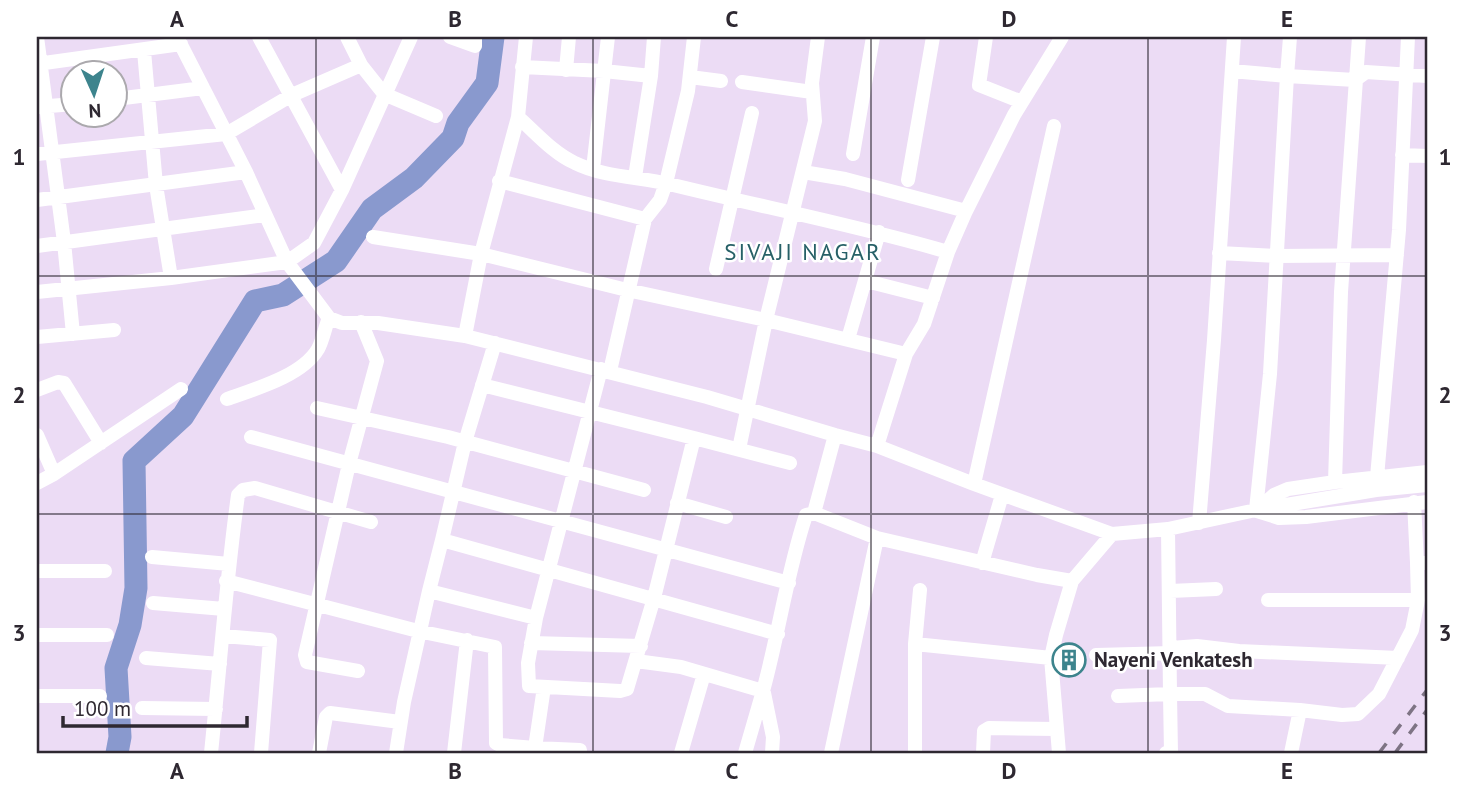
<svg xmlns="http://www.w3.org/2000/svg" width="1464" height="790" viewBox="0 0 1464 790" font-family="'PT Sans',sans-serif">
  <rect width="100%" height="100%" fill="#ecdcf5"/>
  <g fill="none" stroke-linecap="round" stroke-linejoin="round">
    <path stroke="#8999ce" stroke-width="23" d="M117 753 120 737 116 668 130 625 136 588 134 461 183 416 255 301 283 295 336 261 372 209 414 178 453 138 458 123 487 83 493 37"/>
    <path stroke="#fff" stroke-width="14" d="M37 37 64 242 73 334
      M177 37 246 172 287 262 329 318 342 323H378L465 336 707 397 835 435 877 446 974 484 1112 534 1168 529 1256 510 1376 490 1427 485
      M259 37 342 190
      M347 37 361 65 384 94 436 116
      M450 37 475 46V37
      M986 37 979 85 1022 102
      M144 51 156 185 171 278
      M37 64 181 44
      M522 67 604 71 651 76
      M566 70 569 37
      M1232 71 1287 76 1290 37
      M690 77 721 81
      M742 82 812 92
      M116 99 203 88
      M37 107 74 104
      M518 117C536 133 553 153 575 163 603 177 639 177 669 184 762 207 856 225 948 252
      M37 154 226 134 292 95 361 65
      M853 154 873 37
      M1402 155 1427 156
      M593 169 608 37
      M803 172 845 179 966 211
      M635 177 651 76 654 37
      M908 180 933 37
      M499 181 645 219
      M37 200 246 172
      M373 237 481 254 627 290 766 320 906 354
      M37 246 265 215
      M1219 253 1277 256 1397 255
      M716 269 752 113
      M866 281 933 298
      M37 292 171 278 287 262 314 243 342 190 411 37
      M465 336 481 254 518 117 526 37
      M37 337 114 330
      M848 339 879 232
      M495 343 465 442 442 540 778 634
      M601 369 536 618 528 663 529 686 620 691 627 689 654 598 694 438 790 463
      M610 371 645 219 660 200 666 183 688 91 694 37
      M482 385 694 438
      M37 390 58 382 64 383 101 443
      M227 399C255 389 302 376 318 349 323 340 325 327 329 318
      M317 408 448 437 644 490
      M37 435 54 474
      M835 435 814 513 877 538
      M251 437 789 583
      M877 446 906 354 924 324 948 252 966 211 1014 115 1062 37
      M739 449 766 320 815 121 812 83 818 37
      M1377 477 1399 230 1408 37
      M1335 482 1341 292 1359 37
      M37 483 54 474 181 389
      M974 484 1054 126
      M1414 502 1417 563
      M677 503 726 517
      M1258 509 1274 495 1288 489 1335 482 1427 472
      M1256 510 1270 374 1287 76 1355 80 1366 72 1427 76
      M1257 511 1279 518 1306 517 1427 502
      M1199 523 1214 340 1234 37
      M1168 529 1170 694H1205L1228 706 1300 710 1342 715 1358 714 1379 694 1412 630 1418 600 1417 563H1427
      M442 540 429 591 536 618
      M152 557 229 564
      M982 563 1002 495
      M37 571H105
      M226 581 418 631 495 647 496 743 500 745 535 748 533 753
      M1170 591 1216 589
      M1268 600H1418
      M153 603 224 609
      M37 635H107
      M223 636 270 640 261 753
      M531 643 641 646
      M915 644 1051 658
      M1171 648 1197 646 1239 651 1398 658
      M1096 655 1172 653
      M146 658 220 664
      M636 661 681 667 763 691C779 633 787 572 806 515L814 513
      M358 671 307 662 305 655 349 464 377 361 361 322
      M544 687 535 748 580 750
      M764 693 773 737 772 753
      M37 696H100
      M1118 696 1170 694 1171 753H1166
      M142 708 216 709
      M211 753C220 667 226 581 238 495L243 490 255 488 371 522
      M319 753 326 717 330 713 400 722
      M396 753 404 702 429 591
      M454 753 467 640
      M681 753 704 674
      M745 753 763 691
      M831 753 877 538 1037 575 1072 581
      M915 753V644L920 590
      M983 753 984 731 989 728 1057 729
      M1059 753 1051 658 1056 635 1072 581 1112 534
      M1291 753 1300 710"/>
    <path stroke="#7e7484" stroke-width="3.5" stroke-dasharray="12 12" stroke-linecap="butt" d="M1379 753 1427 690
      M1395 753 1427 710"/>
  </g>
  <path fill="none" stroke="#2e2831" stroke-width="2" stroke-opacity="0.55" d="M316 37V753M593 37V753M871 37V753M1148 37V753M37 276H1427M37 514H1427"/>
  <defs>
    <symbol id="building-ring" viewBox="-11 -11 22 22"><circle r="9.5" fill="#fff" stroke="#3d848d" stroke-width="1.5"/><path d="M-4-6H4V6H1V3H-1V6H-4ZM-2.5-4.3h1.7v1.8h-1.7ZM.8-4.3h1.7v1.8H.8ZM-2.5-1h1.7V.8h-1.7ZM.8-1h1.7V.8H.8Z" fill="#3d848d"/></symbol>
  </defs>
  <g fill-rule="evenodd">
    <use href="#building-ring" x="1050" y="641" width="38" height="38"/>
  </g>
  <g text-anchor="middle" stroke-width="5" stroke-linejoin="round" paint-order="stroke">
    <g font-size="21" font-weight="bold" fill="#2e2831" stroke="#fff" text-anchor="start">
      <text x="1094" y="667">Nayeni Venkatesh</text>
    </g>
    <g font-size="23" letter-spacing="2" fill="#276067" stroke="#fff">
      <text x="803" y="260">SIVAJI NAGAR</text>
    </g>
  </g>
  <rect width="1464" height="790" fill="none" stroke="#ffffff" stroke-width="77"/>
  <g transform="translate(94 94) rotate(177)"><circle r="33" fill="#ffffff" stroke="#aba9ad" stroke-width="2"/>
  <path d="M0-5L12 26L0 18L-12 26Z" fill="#3d848d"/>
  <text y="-10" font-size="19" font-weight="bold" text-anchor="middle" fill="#2e2831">N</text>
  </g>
  <path d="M63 716v10h184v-10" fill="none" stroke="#2e2831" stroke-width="3.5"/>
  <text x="74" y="716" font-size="21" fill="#2e2831" stroke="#ffffff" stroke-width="5" paint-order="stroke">100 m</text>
  <rect x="38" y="38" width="1388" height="714" fill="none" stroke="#2e2831" stroke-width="2.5"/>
  <g font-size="23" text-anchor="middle" font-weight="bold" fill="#2e2831">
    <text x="177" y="27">A</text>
    <text x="455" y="27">B</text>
    <text x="732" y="27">C</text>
    <text x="1009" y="27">D</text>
    <text x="1287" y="27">E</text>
    <text x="19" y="165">1</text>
    <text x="1445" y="165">1</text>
    <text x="19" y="403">2</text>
    <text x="1445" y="403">2</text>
    <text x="19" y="641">3</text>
    <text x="1445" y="641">3</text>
    <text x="177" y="779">A</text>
    <text x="455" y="779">B</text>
    <text x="732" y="779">C</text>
    <text x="1009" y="779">D</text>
    <text x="1287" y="779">E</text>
  </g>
</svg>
